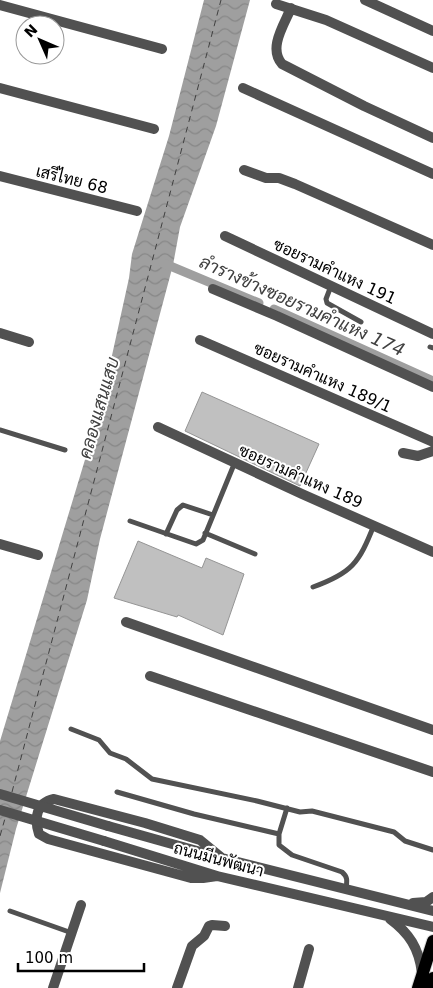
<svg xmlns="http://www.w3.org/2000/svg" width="433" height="988" viewBox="0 0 433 988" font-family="'DejaVu Sans',Sarabun,sans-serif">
  <defs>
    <pattern id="water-waves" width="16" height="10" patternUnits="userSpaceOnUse" patternTransform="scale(1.25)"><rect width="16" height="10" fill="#9f9f9f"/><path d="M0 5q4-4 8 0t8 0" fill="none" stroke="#878787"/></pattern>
  </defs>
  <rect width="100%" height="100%" fill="#fff"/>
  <path fill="url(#water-waves)" d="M204 0H250L216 126 180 227 173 265 100 539 87 600 16 829 0 893V741L100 410 129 278 132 254 169 136Z"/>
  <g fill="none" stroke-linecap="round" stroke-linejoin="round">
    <path stroke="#9f9f9f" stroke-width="9" d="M163 263 259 303
      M274 309 433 381"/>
    <path stroke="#404040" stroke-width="1" stroke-dasharray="6 5" stroke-linecap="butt" d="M12 792 221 0
      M0 836 6 815"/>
  </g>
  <path fill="#c0c0c0" stroke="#959595" d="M202 392 319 444 300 486 185 431Z
    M138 541 202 568 206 558 244 574 223 635 178 615 177 617 114 598Z"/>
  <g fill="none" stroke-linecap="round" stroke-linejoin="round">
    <defs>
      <path id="primary" d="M418 988 433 941
        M430 988 433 978"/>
    </defs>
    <use href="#primary" stroke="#dbdbdb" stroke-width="14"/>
    <path stroke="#515151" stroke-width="5" d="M331 286 326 299 327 303 361 322
      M430 347 433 348
      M0 430 65 450
      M130 521 196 544 203 540 235 462
      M205 533 255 554
      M166 534 177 510 183 505 213 515
      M313 587C352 573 359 563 374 525
      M71 729 99 740 110 753 126 759 152 779 257 801 300 812 312 811 394 832 405 841 433 850
      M117 792 194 814 279 834
      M287 808 279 834V845L292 855 342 872C348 877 347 881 346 889
      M10 911 72 933"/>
    <path stroke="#515151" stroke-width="10" d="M365 0 433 31
      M276 4 326 20 433 68
      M0 5 162 49
      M291 8C284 25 268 48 282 64L364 106 433 138
      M0 88 154 129
      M243 88 433 174
      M244 170 266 178H279L295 184 433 245
      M0 176 137 211
      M225 236 433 334
      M213 289 277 316 433 387
      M0 333 29 342
      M200 340 433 442
      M158 427 302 494 433 552
      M403 453 418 456 433 451
      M0 544 38 555
      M126 622 433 730
      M150 676 433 772
      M53 988 81 905
      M177 988 192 946 204 936 209 926 212 925 225 926
      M298 988 309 949"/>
    <path stroke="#515151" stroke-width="10" d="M108 826 222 858 433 911
      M104 841 217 876 433 927
      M217 876 203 878H191L48 839 39 834C34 818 36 803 54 799L145 823 200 840 222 858
      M413 903 426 902 433 897
      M390 919C409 933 419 948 422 973"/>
    <use href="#primary" stroke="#000" stroke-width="12"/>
    <path stroke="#515151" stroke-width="10" d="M0 794 108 826
      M0 810 104 841"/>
  </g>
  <g text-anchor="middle" stroke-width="4" stroke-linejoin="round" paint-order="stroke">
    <g font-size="16" fill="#000" stroke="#fff">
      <text transform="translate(72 179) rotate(14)" y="6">เสรีไทย 68</text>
      <text transform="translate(335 271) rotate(25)" y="6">ซอยรามคำแหง 191</text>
      <text transform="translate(323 377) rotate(24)" y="6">ซอยรามคำแหง 189/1</text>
      <text transform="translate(301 476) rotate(24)" y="6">ซอยรามคำแหง 189</text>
      <text transform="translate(219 859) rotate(15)" y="6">ถนนมีนพัฒนา</text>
    </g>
    <g font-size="18" font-style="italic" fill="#404040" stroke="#fff">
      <text transform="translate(302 306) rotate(24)" y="6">ลำรางข้างซอยรามคำแหง 174</text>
      <text transform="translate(99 408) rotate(-74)" y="6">คลองแสนแสบ</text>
    </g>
  </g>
  <g transform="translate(40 40) rotate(315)"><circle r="24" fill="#ffffff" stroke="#999999"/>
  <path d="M0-4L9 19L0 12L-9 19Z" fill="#000000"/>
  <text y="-8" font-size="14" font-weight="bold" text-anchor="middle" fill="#000000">N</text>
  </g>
  <path d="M18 963v8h126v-8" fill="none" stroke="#000000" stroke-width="2.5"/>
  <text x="25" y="963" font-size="15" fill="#000000" stroke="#ffffff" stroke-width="4" paint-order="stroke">100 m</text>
</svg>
